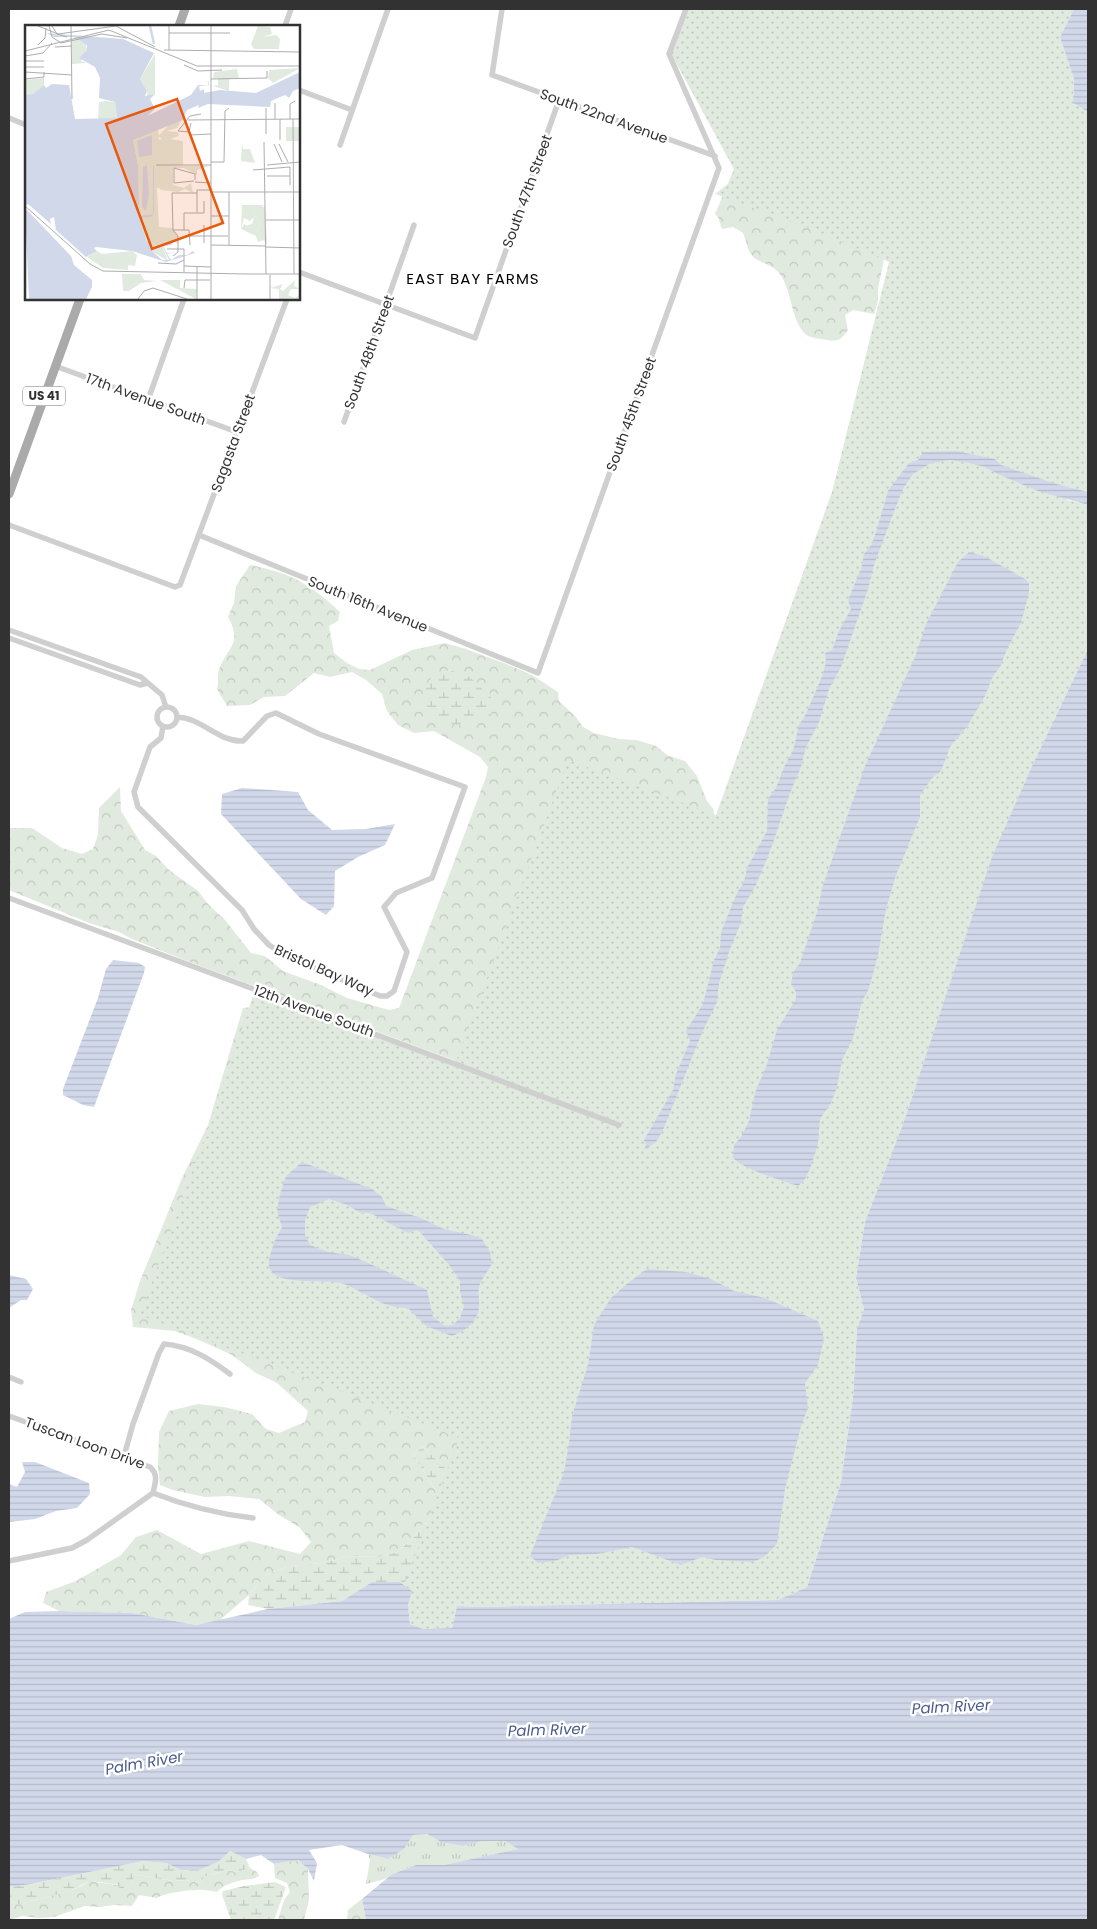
<svg xmlns="http://www.w3.org/2000/svg" width="1097" height="1929" viewBox="0 0 1097 1929" font-family="Poppins,sans-serif">
  <defs>
    <pattern id="grass-tufts" width="24" height="20" patternUnits="userSpaceOnUse" patternTransform="scale(1.25)"><rect width="24" height="20" fill="#e1eadf"/><path d="M3 7l-1-3M5 7V3M7 7l1-3M15 17l-1-3M17 17v-4M19 17l1-3" fill="none" stroke="#c2c9c0"/></pattern>
    <pattern id="forest-crowns" width="20" height="18" patternUnits="userSpaceOnUse" patternTransform="scale(1.25)"><rect width="20" height="18" fill="#e1eadf"/><path d="M2 6a3 3 0 1 1 6 0M12 15a3 3 0 1 1 6 0" fill="none" stroke="#c2c9c0"/></pattern>
    <pattern id="wetland-marsh" width="20" height="14" patternUnits="userSpaceOnUse" patternTransform="scale(1.25)"><rect width="20" height="14" fill="#e1eadf"/><path d="M1 5h8M5 5V1M11 12h8M15 12V8" fill="none" stroke="#c2c9c0"/></pattern>
    <pattern id="park-dots" width="8" height="8" patternUnits="userSpaceOnUse" patternTransform="scale(1.25)"><rect width="8" height="8" fill="#e1eadf"/><path d="M2 2h.1M6 6h.1" fill="none" stroke="#c2c9c0" stroke-width="1.8" stroke-linecap="round"/></pattern>
    <pattern id="water-rules" width="6" height="5" patternUnits="userSpaceOnUse" patternTransform="scale(1.25)"><rect width="6" height="5" fill="#d1d8ea"/><path d="M0 2.5h6" fill="none" stroke="#b4bac9"/></pattern>
  </defs>
  <rect width="100%" height="100%" fill="#fff"/>
  <path fill="url(#grass-tufts)" d="M427 1834 441 1842 462 1846 481 1841H505L519 1849 444 1865H416L382 1880 366 1884 370 1860 368 1854 388 1859 404 1849 413 1835Z"/>
  <path fill="url(#forest-crowns)" d="M671 53 884 258C883 269 879 280 878 290 878 300 878 305 874 314L853 310 845 315 848 330C842 339 838 342 827 340 821 339 813 338 808 336 791 326 792 288 779 273 772 263 756 263 751 254 747 249 746 239 743 233L733 227 722 229 718 217 715 214 734 169Z
    M250 565C291 573 310 584 340 612L338 621 329 626 334 653 347 663 359 669 370 670 412 650 445 643 466 649 511 666 532 675 558 692 559 701 576 717 583 727 594 733 619 739 637 740 656 746 667 755 685 761 697 776 707 801 714 810 711 831 599 1114 187 961 132 939 119 932 89 923 9 890V828H32L62 848 82 854 93 849 98 835 99 808 120 787 121 811 145 850 156 856 169 870 198 891 208 904 225 920 251 953 265 956 283 971 321 985 347 998 389 1010 399 1008 486 777 488 767 480 757 434 731 414 733 398 725 387 711 382 694 366 680 352 672 330 677 314 673 285 696 264 697 250 705 227 706 217 689C219 683 217 676 219 670 228 646 243 644 228 617L234 603 236 586Z
    M261 1006 475 1412 469 1468 447 1470 423 1447 413 1454 440 1498 447 1519 423 1524 413 1539 397 1552 379 1557 349 1556 323 1563 289 1566 266 1575 249 1595 220 1620 196 1625 132 1613 59 1611 43 1603 46 1592 76 1581 121 1555 136 1537 157 1530 201 1554 249 1541 300 1554 311 1542 299 1527 279 1515 259 1499 229 1496 205 1497 173 1490 160 1485 158 1466 159 1432 169 1411 198 1404 224 1407 252 1414 266 1429 279 1433 305 1422 308 1411 277 1383 256 1373 232 1355 199 1340 175 1331 133 1327 131 1310 140 1281 182 1178 208 1125 243 1008Z
    M298 1860 308 1869 309 1900 304 1920H278L284 1900 290 1892 287 1883 275 1878 274 1864Z
    M250 1868 257 1872 259 1876C254 1880 249 1879 243 1880 234 1881 222 1886 217 1892 210 1891 203 1889 197 1890 188 1890 163 1893 157 1898L139 1895 132 1906 114 1905 99 1907 85 1906 54 1917 39 1918 22 1916 9 1920V1899L20 1905C43 1896 68 1895 90 1881 103 1884 117 1884 130 1887L133 1879 138 1875 173 1881 186 1880 199 1883 206 1876 227 1870 237 1872Z
    M362 1899 366 1920H347L348 1910Z"/>
  <path fill="url(#wetland-marsh)" d="M449 670 470 677 482 689 490 693 492 705 491 718 466 717 459 726 441 721 429 710 424 700 423 690 434 674Z
    M423 1447 447 1470 482 1490 420 1599 400 1582H372L342 1601 268 1609 248 1605 249 1595 266 1575 289 1566 323 1563 349 1556 379 1557 397 1552 413 1539 423 1524 447 1519 440 1498 413 1454Z
    M230 1851 246 1859 250 1868 237 1872 227 1870 206 1876 199 1883 186 1880 173 1881 138 1875 133 1879 130 1887 121 1889 116 1884C108 1884 93 1880 88 1882 81 1885 74 1890 66 1892 50 1897 35 1899 20 1905L9 1899V1887L31 1884 143 1861 166 1863 181 1870 218 1862Z
    M275 1882 286 1887 274 1920H231L222 1895 223 1891 244 1886Z"/>
  <path fill="url(#park-dots)" d="M688 9H1074L1060 37 1074 79 1073 103 1088 112V492L1060 485 1067 500 1088 505V649L1032 766 991 861 903 1124 865 1222 856 1278 864 1309 857 1329 853 1397 841 1482 807 1587 778 1600 479 1607 457 1606 452 1628 423 1629 410 1624 408 1605 411 1592 404 1585 459 1438 341 1391 140 1315 204 1139 255 990 456 1062 568 760 716 815 832 492 889 262 802 225 715 194 729 183 734 169 671 53Z"/>
  <path fill="url(#water-rules)" fill-rule="evenodd" d="M1074 9H1088V112L1073 103 1074 79 1060 37Z
    M956 451 995 459 1001 465 1053 483 1088 492V505L1038 491 998 474 985 467 965 462 949 460 929 464 913 474 903 489 893 514 874 565 868 589 841 667 829 689 819 722 806 747 801 767 790 793 770 851 756 885 743 907 741 923 730 949 719 983 717 1002 701 1035 663 1130 656 1142 644 1150 646 1145 644 1140 673 1090 676 1074 690 1041 686 1031 703 1004 714 960 720 948 721 932 737 893 744 882 747 868 767 831 768 799 776 788 785 765 793 751 799 725 806 714 823 674 826 661 825 653 832 650 839 631 851 609 848 600 861 569 864 554 872 544 877 529 888 491 909 463 918 460 923 452Z
    M969 552 984 556 1025 579 1029 583V593L1021 623 1007 649 1000 667 993 676 985 696 968 725 950 747 941 771 932 778 920 795V817L896 875 886 909 878 955 871 981 867 993 862 1001 853 1038 842 1060 837 1087 831 1103 820 1119 818 1144 810 1169 805 1179 798 1186C780 1180 745 1170 733 1158L734 1145 741 1137 749 1121 755 1093 767 1064 777 1030 796 999V992L791 984 793 973 800 963 818 909 822 888 865 766 915 657 926 624 958 562Z
    M1088 649V1920H366L362 1899 391 1875 416 1865H444L518 1849 505 1841H482L462 1846 441 1842 427 1834 413 1835 404 1849 388 1859 368 1854 342 1845 309 1850 317 1863 314 1881 308 1869 298 1860 274 1864 261 1855 246 1859 230 1851 218 1862 198 1870H181L166 1863 143 1861 31 1884 9 1887V1619L25 1612 59 1611 132 1613 196 1625 268 1609 342 1601 372 1582H400L412 1591 408 1605 410 1624 423 1629 452 1628 457 1606 479 1607 778 1600 807 1587 841 1482 853 1397 857 1329 864 1309 856 1278 865 1222 903 1124 992 857 1032 766Z
    M242 788 298 792 308 810 332 830 366 829 395 824 385 845 358 857 335 871 334 906 326 915 301 899 221 814 222 794Z
    M113 960 139 963 145 967 144 973 94 1107 83 1105 63 1095V1089L98 998 106 969Z
    M302 1162 372 1189 382 1197 386 1206 423 1219 444 1229 471 1235 482 1239 490 1252 492 1263C489 1271 483 1276 480 1284 477 1292 480 1300 479 1308 477 1323 464 1331 452 1336L426 1326 408 1308C381 1308 367 1293 344 1284 325 1277 259 1291 270 1256 273 1245 275 1238 282 1228L277 1210 280 1194 286 1176ZM329 1199 345 1204 361 1213H370L408 1233 418 1230 450 1266 460 1281V1292L464 1307 460 1318 453 1325 445 1326 433 1317 427 1290 366 1262 349 1255 328 1252 310 1245 305 1235V1220L310 1207Z
    M647 1269 686 1272 711 1279 734 1291 765 1298 818 1321 824 1338 818 1365 805 1383 808 1408 801 1426 785 1489 777 1544 764 1557 753 1562 716 1560 702 1557 681 1565 632 1547 597 1554 570 1555 555 1561 538 1563 530 1556 564 1472 569 1443 572 1416 588 1365 594 1325 611 1298 628 1283Z
    M9 1275 26 1279 33 1289 27 1300H21L9 1308Z
    M22 1462H35L89 1483 90 1494 77 1508 56 1511 35 1519 9 1522V1484L17 1487 25 1472Z"/>
  <g fill="none" stroke-linecap="round" stroke-linejoin="round">
    <path stroke="#cfcfcf" stroke-width="5.5" d="M502 9 492 75 715 156
      M285 26 291 9
      M299 90 352 110
      M9 118 26 125
      M340 145 388 9
      M299 272 475 338 559 100
      M55 366 237 432
      M148 400 184 299
      M344 422 414 225
      M9 525 175 587 180 585 287 299
      M199 535 538 673 719 168 669 54 686 9
      M9 630 141 677 162 695 166 707
      M9 638 140 685 147 683
      M157 717a10 10 0 1 1 20 0a10 10 0 1 1-20 0Z
      M163 726 161 738 150 747 134 792 138 807 242 910 254 929 269 945 285 955 380 996H387L394 991 407 952 384 907 396 893 432 878 465 787 319 734 276 713 267 716 243 741C218 742 202 718 177 717
      M9 898 619 1125
      M9 1377 21 1382
      M9 1416 150 1467C159 1475 155 1483 153 1493L87 1540 72 1548 9 1561
      M124 1456 133 1424 159 1353 164 1344C190 1346 210 1359 230 1374
      M153 1493C186 1506 218 1514 253 1518"/>
    <path stroke="#aaa" stroke-width="9" d="M179 26 185 9
      M9 494 80 299"/>
  </g>
  <g text-anchor="middle" stroke-width="5" stroke-linejoin="round" paint-order="stroke">
    <rect fill="#fff" stroke="#707070" stroke-width="1" x="23" y="386.5" width="42" height="19" rx="4"/>
    <g font-size="12" font-weight="bold" fill="#323232">
      <text x="44" y="400">US 41</text>
    </g>
    <g font-size="14" fill="#323232" stroke="#fff">
      <text transform="translate(604 116) rotate(20)" y="5">South 22nd Avenue</text>
      <text transform="translate(527 191) rotate(-70)" y="5">South 47th Street</text>
      <text transform="translate(369 352) rotate(-70)" y="5">South 48th Street</text>
      <text transform="translate(146 399) rotate(20)" y="5">17th Avenue South</text>
      <text transform="translate(631 414) rotate(-70)" y="5">South 45th Street</text>
      <text transform="translate(233 443) rotate(-70)" y="5">Sagasta Street</text>
      <text transform="translate(368 604) rotate(22)" y="5">South 16th Avenue</text>
      <text transform="translate(324 970) rotate(24)" y="5">Bristol Bay Way</text>
      <text transform="translate(314 1011) rotate(20)" y="5">12th Avenue South</text>
      <text transform="translate(85 1443) rotate(20)" y="5">Tuscan Loon Drive</text>
    </g>
    <g font-size="15" letter-spacing="1" fill="#000" stroke="#fff">
      <text x="473" y="284">EAST BAY FARMS</text>
    </g>
    <g font-size="15" font-style="italic" fill="#485b8b" stroke="#fff">
      <text transform="translate(951 1707) rotate(-3)" y="5">Palm River</text>
      <text transform="translate(547 1730) rotate(-2)" y="5">Palm River</text>
      <text transform="translate(144 1763) rotate(-10)" y="5">Palm River</text>
    </g>
  </g>
  <g transform="translate(25 25)">
    <rect width="275" height="275" fill="#fff"/>
    <path d="M212 44 214 53 204 54V66L188 61 193 60V53H188L189 47ZM232 182H240L242 220 239 215 233 217 231 211 216 204 219 199 232 207 235 198 227 187ZM72 226 77 229 107 226 112 230 110 241 103 240V245L78 243 62 232ZM97 249H116L119 255 133 256 116 258 104 266H98Z" fill="#e1eadf"/>
    <path d="M233 1 245 2 247 9 237 12 251 10 255 14 254 24H229L226 19ZM130 29V69L122 73V66L115 54ZM275 43 248 58 243 53 244 45ZM81 76 90 77 92 94 73 96 74 77ZM156 96 152 103 141 106 153 107 154 111 145 114 158 116V139L133 132V115L137 114 133 111 145 99ZM217 118 218 124H225L230 138 216 136ZM132 141H184L172 145V150L159 143H148V160L159 163 166 158 168 168 160 164 153 167 136 165 132 161ZM217 180H240L227 187 235 198 232 207 220 201 227 199 229 192 225 196 219 193 216 204ZM135 255H155V263L172 264 171 274ZM270 255 269 261 275 264H266L263 270 270 273 274 270 273 274H254V264L245 263 258 259 255 264 258 266Z" fill="#e1eadf"/>
    <path d="M60 12 62 25 56 36 62 38 47 39V15ZM19 53V60L0 76V55ZM261 102H275V116H261ZM133 103 134 116 158 117V140L143 141V163H132L134 202 147 203 153 211V219L148 216 137 220 143 236 128 227V221L117 206 114 192 117 191 112 187 113 140 108 115Z" fill="#e1eadf"/>
    <path d="M21 8 98 14 129 28 115 54 122 66 120 71 130 69 125 74 130 84 122 91 166 70 173 60H183L184 55V60L174 61 175 66 179 64V68L195 65 231 68 275 47V63L268 66 264 73 260 70 246 76 245 82 183 79 173 83 174 80 162 85 158 95 108 115 113 140 114 191 128 189V141L129 140V188L127 191 125 192 114 193 122 216 126 217 128 227 137 235H144L137 220 148 216 147 220 138 221 142 228 150 227 142 229 146 235 154 230H162L168 226 170 228 141 237 107 226 71 222 69 223 72 226 61 232 31 205 29 192 25 194 26 199 3 179 0 181 1 70 8 69 19 60 21 63 27 59 44 60 50 94 92 93 90 77 74 73 75 53 70 42 54 33 62 25V20L49 12H29ZM127 110V130L114 132 112 116ZM122 140 124 169 121 186 117 182 118 142ZM0 183 46 231 49 240 67 255V262L61 274H4Z" fill="#d1d8ea"/>
    <path fill="none" stroke="#d1d8ea" stroke-width="2.5" d="M125 1 129 19"/>
    <path fill="none" stroke="#adadad" stroke-width="1" d="M13 1 33 9 91 1 130 22M24 1 27 12 36 18 77 9 102 13M27 1 32 9 42 12M46 1 47 74M144 1V25M186 1V274M144 8H205M13 20 20 13 21 3M30 22 47 21M139 25 275 27M0 26 84 5 172 41H275M0 31 18 28 27 18M0 36H19M159 40 173 46 197 45M0 42H19M0 47 47 50M0 54 19 52V47M186 54 242 53V46M250 78V94M241 83V109M255 94V115M265 94V79L270 76M268 94 269 249M163 95 275 94M166 98 164 107 153 106 165 91 176 89M164 110 186 109M239 117 241 249M249 119 257 137M254 119 263 137M186 137H199L200 86 204 83M131 140H186M242 140 275 137M265 142V160M228 145 265 142M242 151H265M169 156 149 158V143L170 149V155M170 157 186 158M186 167H275M204 167V220M0 181 65 239 78 246 220 249M172 187V165H186M186 191H204M241 195H275M179 200V218M148 205 147 168H172M148 205H164L165 220M159 205V188H179V176M165 211H203M186 220 241 221M241 222 275 223M142 224H159V247M148 231 153 227V211L148 205M133 238 151 239 159 235M159 241 186 242M220 249H275M159 263 160 255H185M113 274 119 266 128 263 162 274M172 274V241M245 274V250"/>
    <path fill="#e8590c" fill-opacity="0.15" stroke="#e8590c" stroke-width="2.5" d="M152 74 198 198 127 224 81 99Z"/>
    <rect width="275" height="275" fill="none" stroke="#323232" stroke-width="2.5"/>
  </g>
  <rect width="1097" height="1929" fill="none" stroke="#323232" stroke-width="20"/>
</svg>
